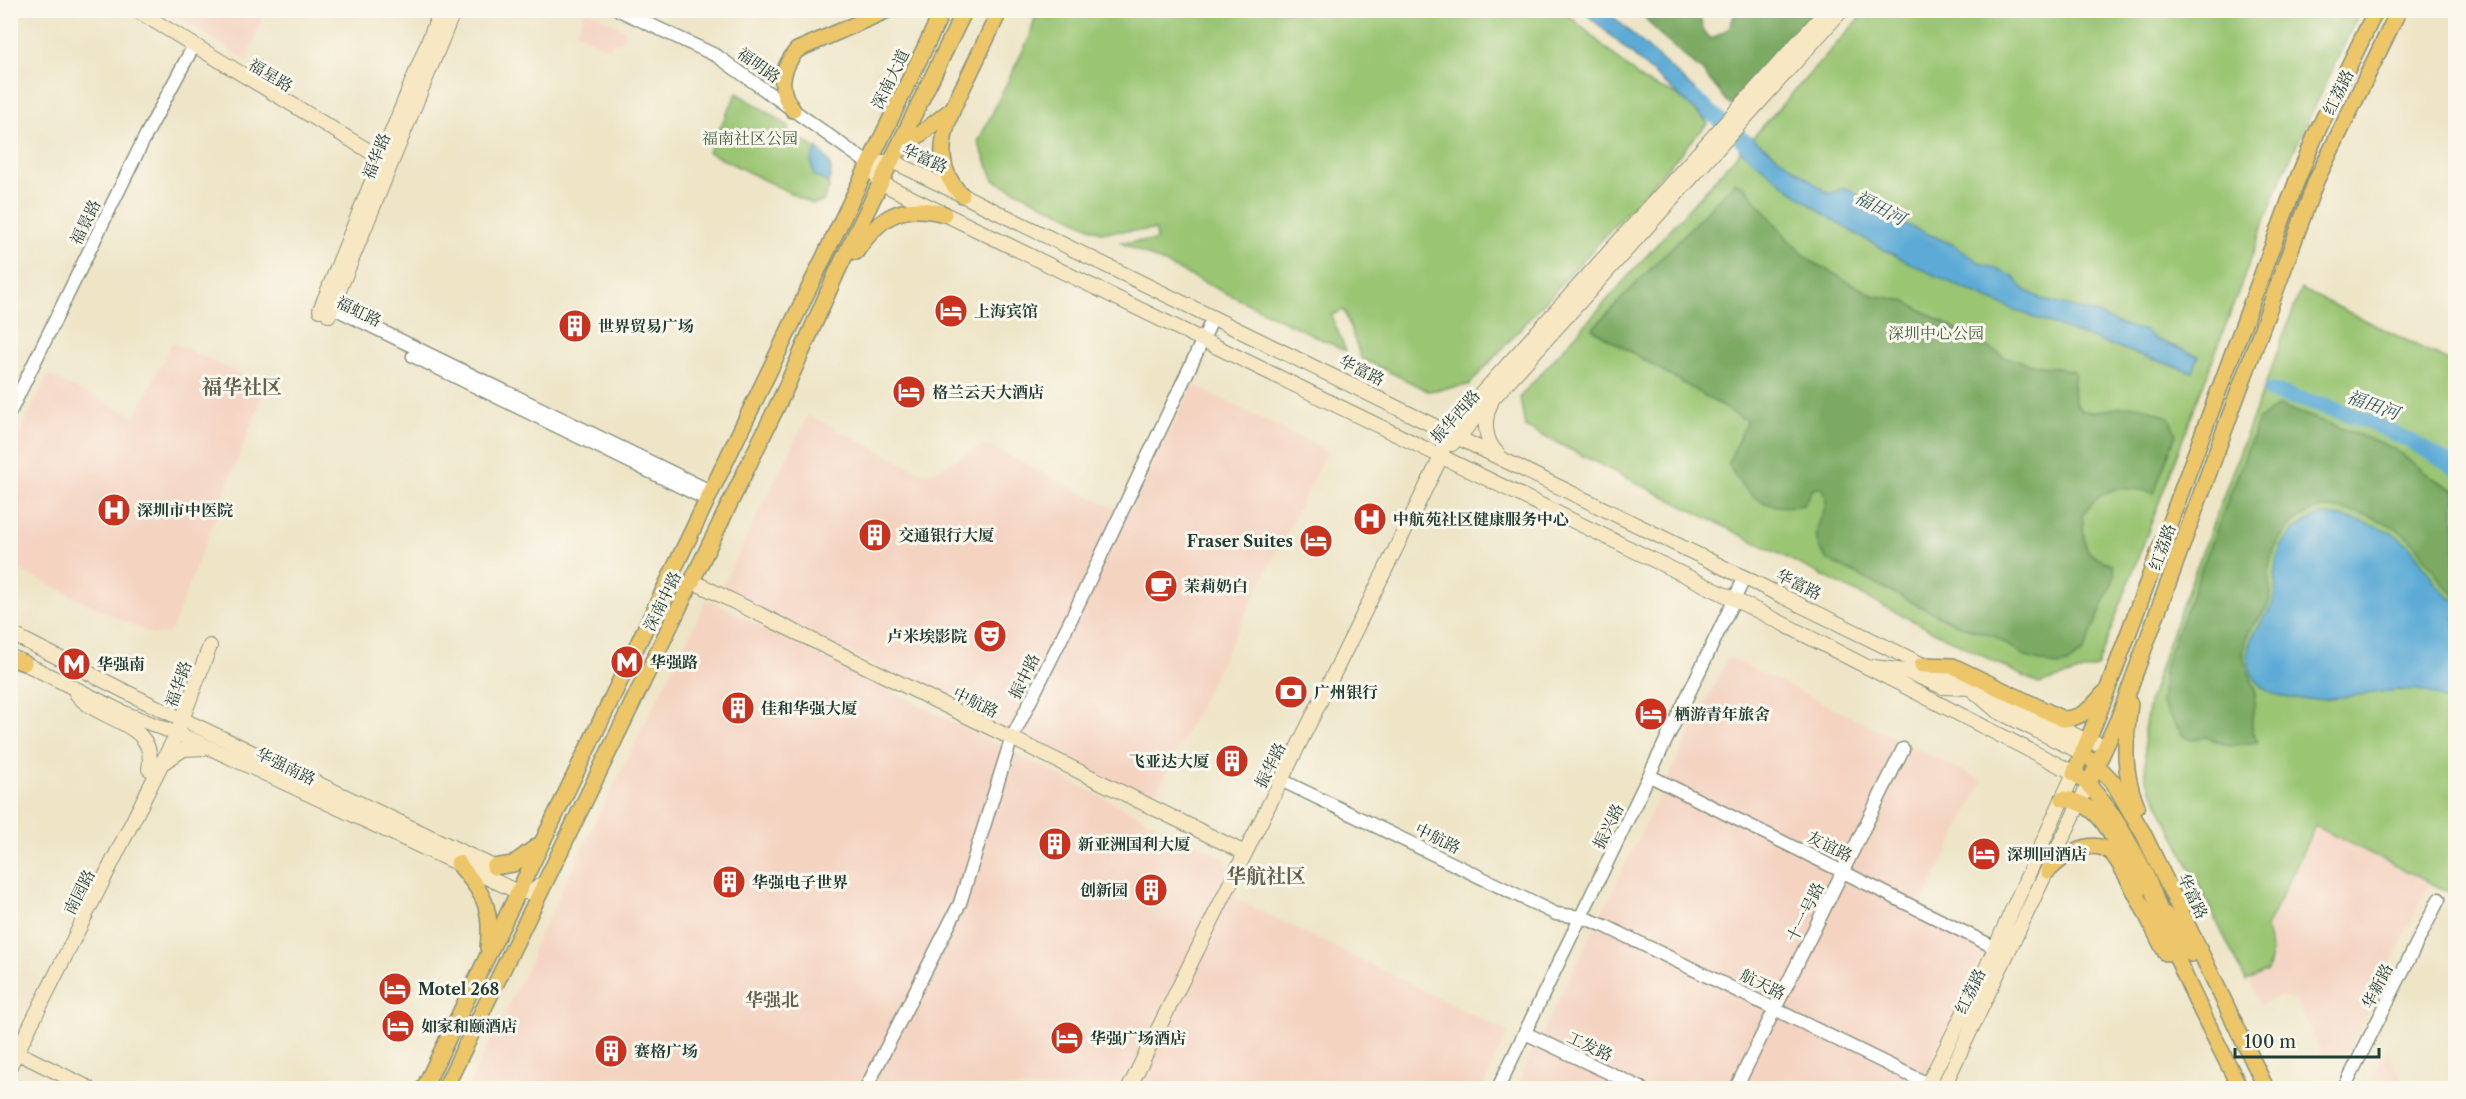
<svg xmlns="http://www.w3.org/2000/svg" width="2466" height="1099" viewBox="0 0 2466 1099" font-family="'Libre Caslon Text','Noto Serif SC',serif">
  <rect width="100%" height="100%" fill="#fbf7ec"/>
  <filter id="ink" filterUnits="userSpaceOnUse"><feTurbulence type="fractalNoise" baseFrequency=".0167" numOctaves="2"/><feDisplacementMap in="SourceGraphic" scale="12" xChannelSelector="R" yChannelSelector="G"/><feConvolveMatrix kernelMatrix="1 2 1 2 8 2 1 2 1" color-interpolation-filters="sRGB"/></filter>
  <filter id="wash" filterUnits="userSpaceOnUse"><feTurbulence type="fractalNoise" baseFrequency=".008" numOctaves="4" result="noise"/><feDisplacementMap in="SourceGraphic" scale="24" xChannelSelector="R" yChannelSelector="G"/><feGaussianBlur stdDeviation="1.35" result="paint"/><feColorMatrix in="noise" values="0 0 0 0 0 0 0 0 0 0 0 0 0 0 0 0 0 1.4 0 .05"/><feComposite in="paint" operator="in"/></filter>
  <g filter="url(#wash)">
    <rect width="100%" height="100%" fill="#eee5c7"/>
    <path fill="#f4d3c1" d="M586 10 626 30 620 43 614 41 609 49 576 32Z
      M170 11H264L247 61Z
      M172 342 266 386 171 632 153 635 11 566V453L48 375 135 417Z
      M1193 385 1327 451 1151 803 721 588 808 415 922 472H934L975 449 989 446 1128 515Z
      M707 599 1224 858 1238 900 1508 1032 1482 1088H467L532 958V951L553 908Z
      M1728 657 1983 781 1917 914 1986 948 1918 1088H1515Z
      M2316 828 2429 884 2345 1058 2323 1057 2296 1001 2279 996 2260 1005 2250 981 2269 972 2274 956 2268 928Z
      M2387 1049 2406 1088H2367Z"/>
    <path fill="#9ac572" stroke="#5c8153" stroke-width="1.5" d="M1037 10 1564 11 1643 81 1679 96 1708 123 1469 385 1428 391 1361 358 1344 310 1331 315 1346 351 1120 242 1156 241V230L1100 232 994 180 978 142 1030 36Z
      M1866 11H2360L2282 176 2097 667 2039 684 1525 427 1520 397Z
      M737 93 789 126 787 131 817 149 811 161 814 176 828 183 829 188 822 202 812 204 708 152Z
      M2301 289 2455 364V895L2315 826 2266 928 2272 953 2267 971 2246 981 2146 778 2144 730 2149 703 2165 651Z"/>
    <path fill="#7baa64" stroke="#4d744c" stroke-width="1.5" d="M1639 11H1698L1705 35 1712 39 1729 28 1736 11H1820L1731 106 1703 72 1663 38Z
      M1735 182 1746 188 1788 239 1812 262 1873 295 1905 301 2005 357 2036 365 2071 370 2075 373C2065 432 2101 406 2134 406 2145 406 2158 413 2169 417L2176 434 2154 493C2119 484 2104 486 2082 515 2086 546 2080 555 2113 564L2115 576 2084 651 2067 664 2058 666 2026 657 1994 636 1957 625 1828 560C1798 526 1838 515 1822 487L1813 489 1803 505C1766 512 1744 496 1728 463L1747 421 1592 329Z
      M2279 405 2393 448 2431 477 2455 491V595C2436 580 2429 559 2413 542 2395 522 2355 509 2329 508 2299 507 2269 543 2269 572 2269 581 2273 589 2270 599 2266 614 2252 623 2246 638 2237 665 2255 675 2255 695 2255 716 2246 721 2258 742L2229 746 2206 737 2192 740 2183 736 2161 703 2165 664 2259 419Z"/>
    <path fill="#5baad5" stroke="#3d7484" stroke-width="1.5" d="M1583 11H1607L1716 109 1706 120Z
      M1750 136 1829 194 1845 188 1851 190 1885 216 1952 244 1979 262 2013 276 2024 289 2043 300 2092 312 2127 327 2146 331 2155 339 2199 356 2193 372C2074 335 1956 293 1849 230 1810 207 1775 177 1739 149Z
      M817 149C829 158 835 169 828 183L814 176 811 161Z
      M2320 515C2346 515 2394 527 2411 548 2428 568 2433 586 2455 602V709C2447 702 2435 693 2424 691 2378 682 2257 731 2248 660 2244 628 2281 612 2276 581 2271 549 2292 526 2320 515Z"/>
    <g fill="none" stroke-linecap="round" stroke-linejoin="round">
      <path stroke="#5baad5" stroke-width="16" d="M1695 99 1762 157
        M2271 391C2337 408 2400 429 2456 469"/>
    </g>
  </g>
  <g filter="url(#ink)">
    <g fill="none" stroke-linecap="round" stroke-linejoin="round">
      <defs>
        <path id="tertiary" d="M619 10 717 56 869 164
          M324 309 332 307 712 492
          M413 356 708 500
          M10 412 147 133 193 47
          M1650 776 1994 947
          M1281 780 1556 914 1582 917 1605 926 1928 1084
          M1525 1033 1641 1088
          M866 1088 960 903 1011 740 1073 615 1213 318
          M1498 1088 1745 577
          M1736 1088 1903 749
          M2344 1088 2439 899"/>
        <path id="secondary" d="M136 10 389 163
          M320 310 441 10
          M329 315 454 10
          M1491 403C1483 420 1484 441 1498 454
          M1452 444 1842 10
          M692 581 1245 853
          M10 633 146 702 494 867
          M14 658 124 713 193 740 518 892H532L546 881
          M1874 667 1906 671 1943 687 1970 688 1991 694 2087 741 2106 745
          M76 693C98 723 158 720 149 769
          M164 762 184 749 206 748
          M10 1049 89 1088
          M10 1066 177 733 210 646
          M1129 1088 1441 457 1447 432 1827 10
          M1926 1088 1986 968 2074 773 1758 611 881 183 869 164 892 161 911 170 1970 688 1997 711 2082 753
          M1943 1088 2088 785"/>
        <path id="primary" d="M793 110C777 89 781 69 797 50L888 10
          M899 151 951 110
          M962 195C924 159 951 111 970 73 980 52 990 31 1000 10
          M856 252C879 217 902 202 944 214
          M10 658 24 663
          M1922 665 1953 666 2063 719C2081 719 2093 707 2103 694
          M2130 704C2125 740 2122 772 2137 806
          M2092 760 2113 782 2143 833 2266 1088
          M2088 785 2119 717 2316 181 2399 10
          M2063 799C2110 803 2117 856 2140 888
          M458 863C483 894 493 906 488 948
          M494 867 513 864 540 844
          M2048 871C2062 857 2090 836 2110 852 2124 863 2154 933 2166 953
          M2165 914 2191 954
          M424 1088 943 10
          M445 1088 784 392 837 272 965 10
          M2240 1088C2215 1038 2188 987 2167 934 2164 926 2162 917 2159 908 2146 869 2108 796 2074 773L2098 715 2296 183 2316 134 2376 10"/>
      </defs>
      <use href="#tertiary" stroke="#86917e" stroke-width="15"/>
      <use href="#secondary" stroke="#86917e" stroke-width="16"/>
      <use href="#primary" stroke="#86917e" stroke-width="18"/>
      <use href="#tertiary" stroke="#fff" stroke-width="12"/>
      <use href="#secondary" stroke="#f7e8c3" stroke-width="14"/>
      <use href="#primary" stroke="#ecc669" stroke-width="15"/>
    </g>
  </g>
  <defs>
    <symbol id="hotel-disc" viewBox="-11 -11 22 22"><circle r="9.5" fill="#c8321e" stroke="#fbf7ec"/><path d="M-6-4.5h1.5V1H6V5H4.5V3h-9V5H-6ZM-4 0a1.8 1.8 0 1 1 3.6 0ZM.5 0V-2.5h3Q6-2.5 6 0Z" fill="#fff"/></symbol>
    <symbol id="building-disc" viewBox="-11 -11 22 22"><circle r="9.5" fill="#c8321e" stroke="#fbf7ec"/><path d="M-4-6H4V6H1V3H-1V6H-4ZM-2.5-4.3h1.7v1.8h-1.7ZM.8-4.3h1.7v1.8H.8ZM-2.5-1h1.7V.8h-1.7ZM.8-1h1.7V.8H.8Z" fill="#fff"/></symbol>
    <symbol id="hospital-disc" viewBox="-11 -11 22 22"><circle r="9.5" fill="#c8321e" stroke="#fbf7ec"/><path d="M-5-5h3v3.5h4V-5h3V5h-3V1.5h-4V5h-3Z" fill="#fff"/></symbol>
    <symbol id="cafe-disc" viewBox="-11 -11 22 22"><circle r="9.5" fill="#c8321e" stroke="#fbf7ec"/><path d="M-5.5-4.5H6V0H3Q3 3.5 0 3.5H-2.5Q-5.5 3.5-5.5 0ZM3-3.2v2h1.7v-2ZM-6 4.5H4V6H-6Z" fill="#fff"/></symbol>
    <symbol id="theatre-disc" viewBox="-11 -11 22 22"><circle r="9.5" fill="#c8321e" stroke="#fbf7ec"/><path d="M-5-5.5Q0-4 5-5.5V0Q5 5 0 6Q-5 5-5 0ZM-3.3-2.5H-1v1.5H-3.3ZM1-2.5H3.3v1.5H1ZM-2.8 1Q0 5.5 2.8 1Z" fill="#fff"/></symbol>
    <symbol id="metro-disc" viewBox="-11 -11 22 22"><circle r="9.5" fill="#c8321e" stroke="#fbf7ec"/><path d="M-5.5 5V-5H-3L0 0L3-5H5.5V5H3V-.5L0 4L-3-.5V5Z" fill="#fff"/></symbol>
    <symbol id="bank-disc" viewBox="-11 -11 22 22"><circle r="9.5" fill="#c8321e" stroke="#fbf7ec"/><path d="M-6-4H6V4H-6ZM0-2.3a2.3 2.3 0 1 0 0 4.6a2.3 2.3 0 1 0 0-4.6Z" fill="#fff"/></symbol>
  </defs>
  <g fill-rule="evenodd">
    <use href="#hotel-disc" x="932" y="292" width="38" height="38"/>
    <use href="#building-disc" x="556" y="307" width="38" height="38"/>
    <use href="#hotel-disc" x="890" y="373" width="38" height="38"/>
    <use href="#hospital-disc" x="95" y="491" width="38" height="38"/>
    <use href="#hospital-disc" x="1351" y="500" width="38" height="38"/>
    <use href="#building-disc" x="856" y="516" width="38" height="38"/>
    <use href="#hotel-disc" x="1297" y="522" width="38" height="38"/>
    <use href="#cafe-disc" x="1142" y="567" width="38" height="38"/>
    <use href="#theatre-disc" x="971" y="617" width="38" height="38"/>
    <use href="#metro-disc" x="608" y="643" width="38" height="38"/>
    <use href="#metro-disc" x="55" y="645" width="38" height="38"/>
    <use href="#bank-disc" x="1272" y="673" width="38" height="38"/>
    <use href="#building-disc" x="719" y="689" width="38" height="38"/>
    <use href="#hotel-disc" x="1632" y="695" width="38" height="38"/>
    <use href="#building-disc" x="1213" y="742" width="38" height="38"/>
    <use href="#building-disc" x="1036" y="825" width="38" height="38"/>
    <use href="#hotel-disc" x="1965" y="835" width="38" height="38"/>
    <use href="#building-disc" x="710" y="863" width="38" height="38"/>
    <use href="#building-disc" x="1132" y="871" width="38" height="38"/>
    <use href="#hotel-disc" x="376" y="970" width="38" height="38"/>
    <use href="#hotel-disc" x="379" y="1007" width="38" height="38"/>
    <use href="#hotel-disc" x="1048" y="1019" width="38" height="38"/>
    <use href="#building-disc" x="592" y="1032" width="38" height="38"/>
  </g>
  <g text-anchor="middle" stroke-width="6" stroke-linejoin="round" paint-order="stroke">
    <g font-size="16" fill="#1f3d34" stroke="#fbf7ec">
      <text transform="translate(759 65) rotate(36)" y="6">福明路</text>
      <text transform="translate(271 75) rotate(31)" y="6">福星路</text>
      <text transform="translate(890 79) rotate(-64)" y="6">深南大道</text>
      <text transform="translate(2338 92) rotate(-64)" y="6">红荔路</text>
      <text transform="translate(376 156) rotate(-68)" y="6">福华路</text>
      <text transform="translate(925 158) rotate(24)" y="6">华富路</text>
      <text transform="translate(85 222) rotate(-64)" y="6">福景路</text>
      <text transform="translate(359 311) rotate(26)" y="6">福虹路</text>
      <text transform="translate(1362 370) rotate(26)" y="6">华富路</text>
      <text transform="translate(1455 416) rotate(-48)" y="6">振华西路</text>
      <text transform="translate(2162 547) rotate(-70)" y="6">红荔路</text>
      <text transform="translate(1799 584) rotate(26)" y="6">华富路</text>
      <text transform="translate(662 601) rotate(-64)" y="6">深南中路</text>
      <text transform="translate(1024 676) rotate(-64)" y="6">振中路</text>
      <text transform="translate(178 684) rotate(-70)" y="6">福华路</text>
      <text transform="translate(976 702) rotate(26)" y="6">中航路</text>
      <text transform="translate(1270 765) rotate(-64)" y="6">振华路</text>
      <text transform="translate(286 766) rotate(26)" y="6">华强南路</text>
      <text transform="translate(1608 826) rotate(-64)" y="6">振兴路</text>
      <text transform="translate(1438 838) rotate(26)" y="6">中航路</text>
      <text transform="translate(1830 846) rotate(26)" y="6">友谊路</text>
      <text transform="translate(79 892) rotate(-63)" y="6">南园路</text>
      <text transform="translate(2193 896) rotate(65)" y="6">华富路</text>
      <text transform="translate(1805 912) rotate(-64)" y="6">十一号路</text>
      <text transform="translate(1763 984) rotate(26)" y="6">航天路</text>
      <text transform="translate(2377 986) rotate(-63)" y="6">华新路</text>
      <text transform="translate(1970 991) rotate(-64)" y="6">红荔路</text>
      <text transform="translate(1590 1046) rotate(25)" y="6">工发路</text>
    </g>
    <g font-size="16" fill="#3e5f44" stroke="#fbf7ec">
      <text x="750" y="144">福南社区公园</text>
      <text x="1936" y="339">深圳中心公园</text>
    </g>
    <g font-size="16" font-weight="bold" fill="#1f3d34" stroke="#fbf7ec" text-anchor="start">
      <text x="974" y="317">上海宾馆</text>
      <text x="598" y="332">世界贸易广场</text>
      <text x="932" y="398">格兰云天大酒店</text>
      <text x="137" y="516">深圳市中医院</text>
      <text x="1393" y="525">中航苑社区健康服务中心</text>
      <text x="898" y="541">交通银行大厦</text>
      <text x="1293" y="547" text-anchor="end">Fraser Suites</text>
      <text x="1184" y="592">茉莉奶白</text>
      <text x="967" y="642" text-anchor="end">卢米埃影院</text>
      <text x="650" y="668">华强路</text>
      <text x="97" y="670">华强南</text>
      <text x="1314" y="698">广州银行</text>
      <text x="761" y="714">佳和华强大厦</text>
      <text x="1674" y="720">栖游青年旅舍</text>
      <text x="1209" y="767" text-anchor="end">飞亚达大厦</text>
      <text x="1078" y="850">新亚洲国利大厦</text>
      <text x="2007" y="860">深圳回酒店</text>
      <text x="752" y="888">华强电子世界</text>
      <text x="1128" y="896" text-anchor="end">创新园</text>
      <text x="418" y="995">Motel 268</text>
      <text x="421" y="1032">如家和颐酒店</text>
      <text x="1090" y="1044">华强广场酒店</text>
      <text x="634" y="1057">赛格广场</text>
    </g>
    <g font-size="18" font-style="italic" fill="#315e64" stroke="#fbf7ec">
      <text transform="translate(1880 208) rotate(27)" y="6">福田河</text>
      <text transform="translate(2373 405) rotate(20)" y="6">福田河</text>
    </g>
    <g font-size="18" font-weight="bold" fill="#616251" stroke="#fbf7ec">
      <text x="772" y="1006">华强北</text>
    </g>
    <g font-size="20" font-weight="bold" fill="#616251" stroke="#fbf7ec">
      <text x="242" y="394">福华社区</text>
      <text x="1266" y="883">华航社区</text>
    </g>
  </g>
  <rect width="2466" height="1099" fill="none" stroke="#fbf7ec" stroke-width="36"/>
  <path d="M2235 1048v9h144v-9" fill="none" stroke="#1f3d34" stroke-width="3"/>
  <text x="2244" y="1048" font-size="18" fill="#1f3d34" stroke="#fbf7ec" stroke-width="4.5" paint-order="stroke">100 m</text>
</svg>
